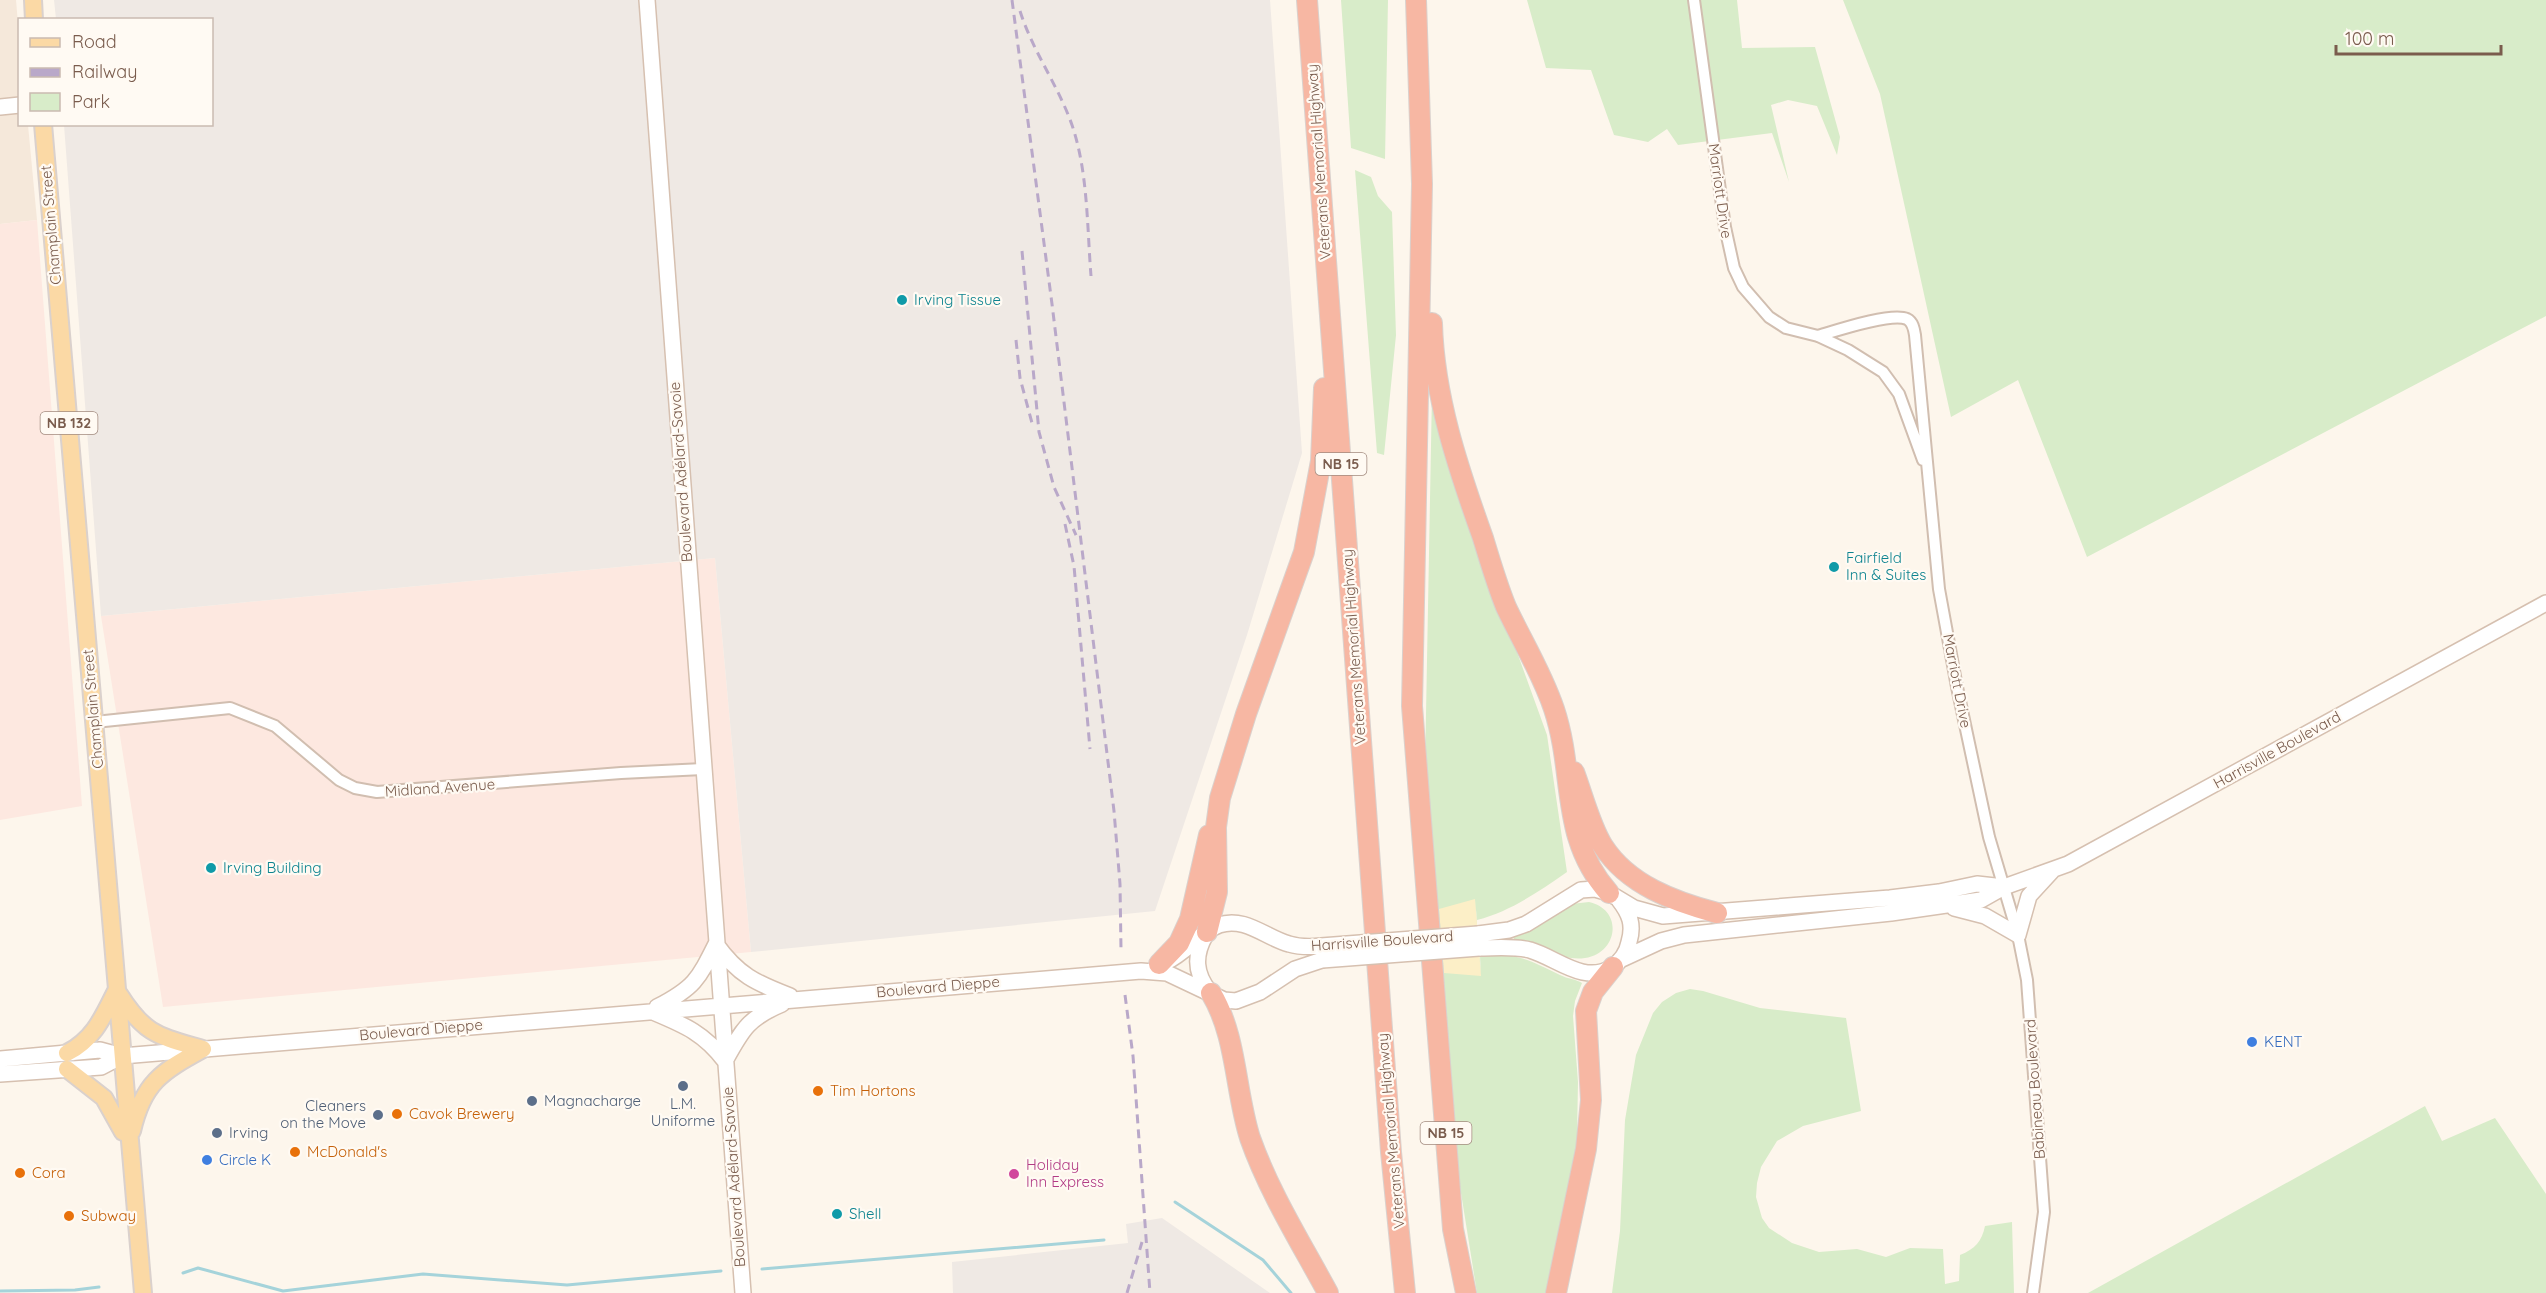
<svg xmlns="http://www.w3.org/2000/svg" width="2546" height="1293" viewBox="0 0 2546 1293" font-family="Quicksand,sans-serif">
  <rect width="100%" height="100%" fill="#fdf6ec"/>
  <path fill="#f5e8da" d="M0 0H16L20 47V124L28 125 37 220 0 224Z"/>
  <path fill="#fde8e0" d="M37 220 82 806 0 820V224Z
    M715 558 751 952 163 1007 101 616Z"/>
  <path fill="#efe9e4" d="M54 0H1270L1302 453 1247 635 1155 911 751 952 715 558 101 616 64 125 212 124V20L56 19Z
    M1162 1218 1270 1293H953L952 1262 1128 1243 1126 1224Z"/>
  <path fill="#d8ecc9" d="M1341 0H1388L1385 159 1351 148Z
    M1527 0H1737L1742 48 1815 47 1840 137 1837 155 1817 106 1788 100 1771 105 1789 182 1772 133 1678 145 1667 129 1648 142 1614 135 1591 70 1546 68Z
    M1843 0H2546V316L2087 557 2018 380 1951 417 1880 94Z
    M1355 170 1371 177 1378 196 1392 212 1396 335 1384 455 1377 453Z
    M1432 392 1506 622 1547 735 1567 872C1538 892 1511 911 1477 920L1475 900 1481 976 1480 956C1518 953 1527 959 1560 975 1568 979 1576 979 1582 983L1575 1001 1573 1016 1578 1082 1577 1137 1574 1170 1552 1293H1477L1458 1174 1425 768Z
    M1589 902C1624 910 1618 953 1585 958 1560 962 1539 943 1514 940V935L1571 904Z
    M1690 989 1703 991 1760 1008 1846 1018 1861 1111 1803 1126 1777 1141 1761 1167 1757 1183 1756 1197 1762 1218 1769 1228 1792 1243 1819 1252 1857 1249 1886 1257 1910 1248 1943 1249 1945 1284 1959 1281 1960 1255C1975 1249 1982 1241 1985 1226L2012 1222 2014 1293H1612L1620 1231 1625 1120 1636 1055 1653 1013 1662 1002 1676 993Z
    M2425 1106 2442 1141 2495 1118 2546 1194V1293H2088Z"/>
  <path fill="#fcefc7" d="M1475 899 1481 976 1444 973 1439 909Z"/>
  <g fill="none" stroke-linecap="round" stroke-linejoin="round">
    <path stroke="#a5d3da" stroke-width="3" d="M1175 1202 1263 1260 1291 1293
      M762 1269 1104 1240
      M183 1273 198 1268 283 1291 423 1274 567 1285 721 1271
      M0 1291 75 1290 99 1287"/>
    <defs>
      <path id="street" d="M1694 0 1725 227 1734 268 1743 287 1769 317 1786 328 1818 336 1848 350 1883 372 1899 394 1923 460
        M1818 336C1835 331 1891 312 1907 319 1913 322 1914 329 1915 335L1939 589 1957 687 1989 837 2018 935 2027 980 2044 1212 2033 1293
        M95 722 230 708 275 726 339 780 355 788 377 792 621 773 703 769"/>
      <path id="secondary" d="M647 0 743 1293
        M0 107 20 105
        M1954 908 1985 916 2018 935 2029 896 2052 871
        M1478 934 1509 930 1526 924 1581 890 1595 889 1609 893 1634 908 1663 916 1890 898 1939 892 1977 884 2004 887
        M1205 936C1194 956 1195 973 1209 991
        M716 944C738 975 756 983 790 996
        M1479 948C1496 948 1513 946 1530 950 1557 958 1583 984 1611 968 1620 962 1627 953 1629 942 1634 925 1630 914 1619 900
        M1622 959 1661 941 1684 935 1891 913 1981 900 2004 887 2068 864 2546 603
        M1166 962C1186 953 1200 932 1219 925 1245 916 1266 938 1289 944 1299 947 1311 947 1321 946
        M657 1007C694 988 698 980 716 944
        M653 1012C684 1025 704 1033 725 1061
        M0 1059 100 1050 122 1056 1141 971 1167 973 1224 1000 1236 1001 1260 992 1295 969 1322 960
        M725 1061C742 1030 748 1018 782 1004
        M0 1074 101 1067 122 1056"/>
      <path id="primary" d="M33 0 34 20
        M43 124 143 1293
        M119 994C145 1035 158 1036 203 1049
        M67 1053C94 1039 103 1017 116 991
        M67 1069 104 1098 123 1132
        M132 1131C143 1083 161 1072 203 1049"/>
      <path id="highway" d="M1307 0 1391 1152 1405 1293
        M1416 0 1422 184 1412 706 1453 1229 1466 1293
        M1432 323C1434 397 1458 468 1483 538 1490 561 1497 585 1506 607 1522 641 1542 673 1554 709 1576 775 1559 837 1609 893
        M1574 772C1582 793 1591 828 1603 846 1628 885 1675 902 1717 913
        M1207 932 1217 892 1216 827 1220 798 1246 714 1304 552 1321 461 1324 388
        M1159 964 1179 943 1190 919 1209 835
        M1211 993C1237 1036 1235 1091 1250 1138 1269 1192 1301 1243 1328 1293
        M1556 1293 1586 1149 1591 1100 1586 1011 1593 992 1613 967"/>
    </defs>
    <use href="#street" stroke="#d1beb0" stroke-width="14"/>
    <use href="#secondary" stroke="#d6c0b0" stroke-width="18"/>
    <use href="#primary" stroke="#dad1cd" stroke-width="20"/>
    <use href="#highway" stroke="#dad1cd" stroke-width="22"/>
    <use href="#street" stroke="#fff" stroke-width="10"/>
    <use href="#secondary" stroke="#fff" stroke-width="15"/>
    <use href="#primary" stroke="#fbd9a5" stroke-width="16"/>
    <use href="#highway" stroke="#f7b7a3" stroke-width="20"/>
    <path stroke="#b9a8c9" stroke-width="3" stroke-dasharray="9 6" stroke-linecap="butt" d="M1012 0 1052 304 1114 811 1120 884 1121 949
      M1020 11C1033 52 1058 85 1072 125 1088 172 1087 226 1091 276
      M1022 251 1039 432 1054 487 1076 535
      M1016 340 1020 378 1032 423
      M1065 524 1074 566 1090 749
      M1125 995 1133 1056 1150 1293
      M1127 1293 1142 1242"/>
    <defs>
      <path id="secondary-bridge" d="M1321 946 1478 934
        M1322 960 1479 948"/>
    </defs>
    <use href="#secondary-bridge" stroke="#d6c0b0" stroke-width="18" stroke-linecap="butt"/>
    <use href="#secondary-bridge" stroke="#fff" stroke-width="15"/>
  </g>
  <g fill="#0f9aa8" stroke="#fffaf3" stroke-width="2">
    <circle cx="902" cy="300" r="6"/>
    <circle cx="1834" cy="567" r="6"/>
    <circle cx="211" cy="868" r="6"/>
    <circle cx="837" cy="1214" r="6"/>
  </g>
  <g fill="#3f7fe0" stroke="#fffaf3" stroke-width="2">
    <circle cx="2252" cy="1042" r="6"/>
    <circle cx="207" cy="1160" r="6"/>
  </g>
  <g fill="#5c6f8a" stroke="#fffaf3" stroke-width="2">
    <circle cx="683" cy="1086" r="6"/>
    <circle cx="532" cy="1101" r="6"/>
    <circle cx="378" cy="1115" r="6"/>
    <circle cx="217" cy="1133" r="6"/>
  </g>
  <g fill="#e8710a" stroke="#fffaf3" stroke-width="2">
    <circle cx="818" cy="1091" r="6"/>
    <circle cx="397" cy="1114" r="6"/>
    <circle cx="295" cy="1152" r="6"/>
    <circle cx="20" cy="1173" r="6"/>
    <circle cx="69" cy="1216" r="6"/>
  </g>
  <circle fill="#d1479c" stroke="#fffaf3" stroke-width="2" cx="1014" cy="1174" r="6"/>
  <g text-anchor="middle" stroke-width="4.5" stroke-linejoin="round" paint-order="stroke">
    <g fill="#fffaf3" stroke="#a28b7f" stroke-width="1.5">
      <rect x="40.5" y="412" width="57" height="22" rx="4.5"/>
      <rect x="1315.5" y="453" width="51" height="22" rx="4.5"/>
      <rect x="1420.5" y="1122" width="51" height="22" rx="4.5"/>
    </g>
    <g font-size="14" font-weight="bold" fill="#7a5c4d">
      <text x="69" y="428">NB 132</text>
      <text x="1341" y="469">NB 15</text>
      <text x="1446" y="1138">NB 15</text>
    </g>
    <g font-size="15" fill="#7a5c4d" stroke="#fffaf3">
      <text transform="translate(1319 162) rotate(-94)" y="5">Veterans Memorial Highway</text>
      <text transform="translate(1720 191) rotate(82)" y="5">Marriott Drive</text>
      <text transform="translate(51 225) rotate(-95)" y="5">Champlain Street</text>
      <text transform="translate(681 472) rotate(-94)" y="5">Boulevard Adélard-Savoie</text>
      <text transform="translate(1354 647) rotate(-94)" y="5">Veterans Memorial Highway</text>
      <text transform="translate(1957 681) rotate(79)" y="5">Marriott Drive</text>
      <text transform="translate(93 709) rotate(-95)" y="5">Champlain Street</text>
      <text transform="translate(2277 750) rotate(-29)" y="5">Harrisville Boulevard</text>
      <text transform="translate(440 788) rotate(-4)" y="5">Midland Avenue</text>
      <text transform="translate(1382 941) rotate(-4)" y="5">Harrisville Boulevard</text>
      <text transform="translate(938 987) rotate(-5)" y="5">Boulevard Dieppe</text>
      <text transform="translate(421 1030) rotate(-5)" y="5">Boulevard Dieppe</text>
      <text transform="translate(2035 1089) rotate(-94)" y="5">Babineau Boulevard</text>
      <text transform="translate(1391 1131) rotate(-95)" y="5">Veterans Memorial Highway</text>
      <text transform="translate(734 1177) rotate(-94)" y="5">Boulevard Adélard-Savoie</text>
    </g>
    <g font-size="15" fill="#0d838f" stroke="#fffaf3" text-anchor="start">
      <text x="914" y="305">Irving Tissue</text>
      <text x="1846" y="563">Fairfield<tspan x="1846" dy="17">Inn &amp; Suites</tspan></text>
      <text x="223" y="873">Irving Building</text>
      <text x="849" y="1219">Shell</text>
    </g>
    <g font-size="15" fill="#366cbe" stroke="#fffaf3" text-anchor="start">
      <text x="2264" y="1047">KENT</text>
      <text x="219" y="1165">Circle K</text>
    </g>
    <g font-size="15" fill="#c56008" stroke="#fffaf3" text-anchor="start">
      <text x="830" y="1096">Tim Hortons</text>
      <text x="409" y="1119">Cavok Brewery</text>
      <text x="307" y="1157">McDonald's</text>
      <text x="32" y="1178">Cora</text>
      <text x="81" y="1221">Subway</text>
    </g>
    <g font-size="15" fill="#4e5e75" stroke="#fffaf3" text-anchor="start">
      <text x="544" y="1106">Magnacharge</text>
      <text x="683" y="1109" text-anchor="middle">L.M.<tspan x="683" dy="17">Uniforme</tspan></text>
      <text x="366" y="1111" text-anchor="end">Cleaners<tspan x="366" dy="17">on the Move</tspan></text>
      <text x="229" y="1138">Irving</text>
    </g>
    <g font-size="15" fill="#b23c85" stroke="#fffaf3" text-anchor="start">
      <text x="1026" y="1170">Holiday<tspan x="1026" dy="17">Inn Express</tspan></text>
    </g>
  </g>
  <rect x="18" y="18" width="195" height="108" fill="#fffaf3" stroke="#cabbb1" stroke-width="1.5"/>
  <rect x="30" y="38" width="30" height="9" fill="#fbd9a5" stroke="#cabbb1" stroke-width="1.5"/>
  <text x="72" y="48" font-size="18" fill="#7a5c4d">Road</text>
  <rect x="30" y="68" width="30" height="9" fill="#b9a8c9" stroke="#cabbb1" stroke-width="1.5"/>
  <text x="72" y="78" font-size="18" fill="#7a5c4d">Railway</text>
  <rect x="30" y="93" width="30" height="18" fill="#d8ecc9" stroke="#cabbb1" stroke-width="1.5"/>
  <text x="72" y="108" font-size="18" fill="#7a5c4d">Park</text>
  <path d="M2336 45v9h165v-9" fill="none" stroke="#7a5c4d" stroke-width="3"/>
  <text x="2345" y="45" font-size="18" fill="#7a5c4d" stroke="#fffaf3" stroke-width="4.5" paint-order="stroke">100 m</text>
</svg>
